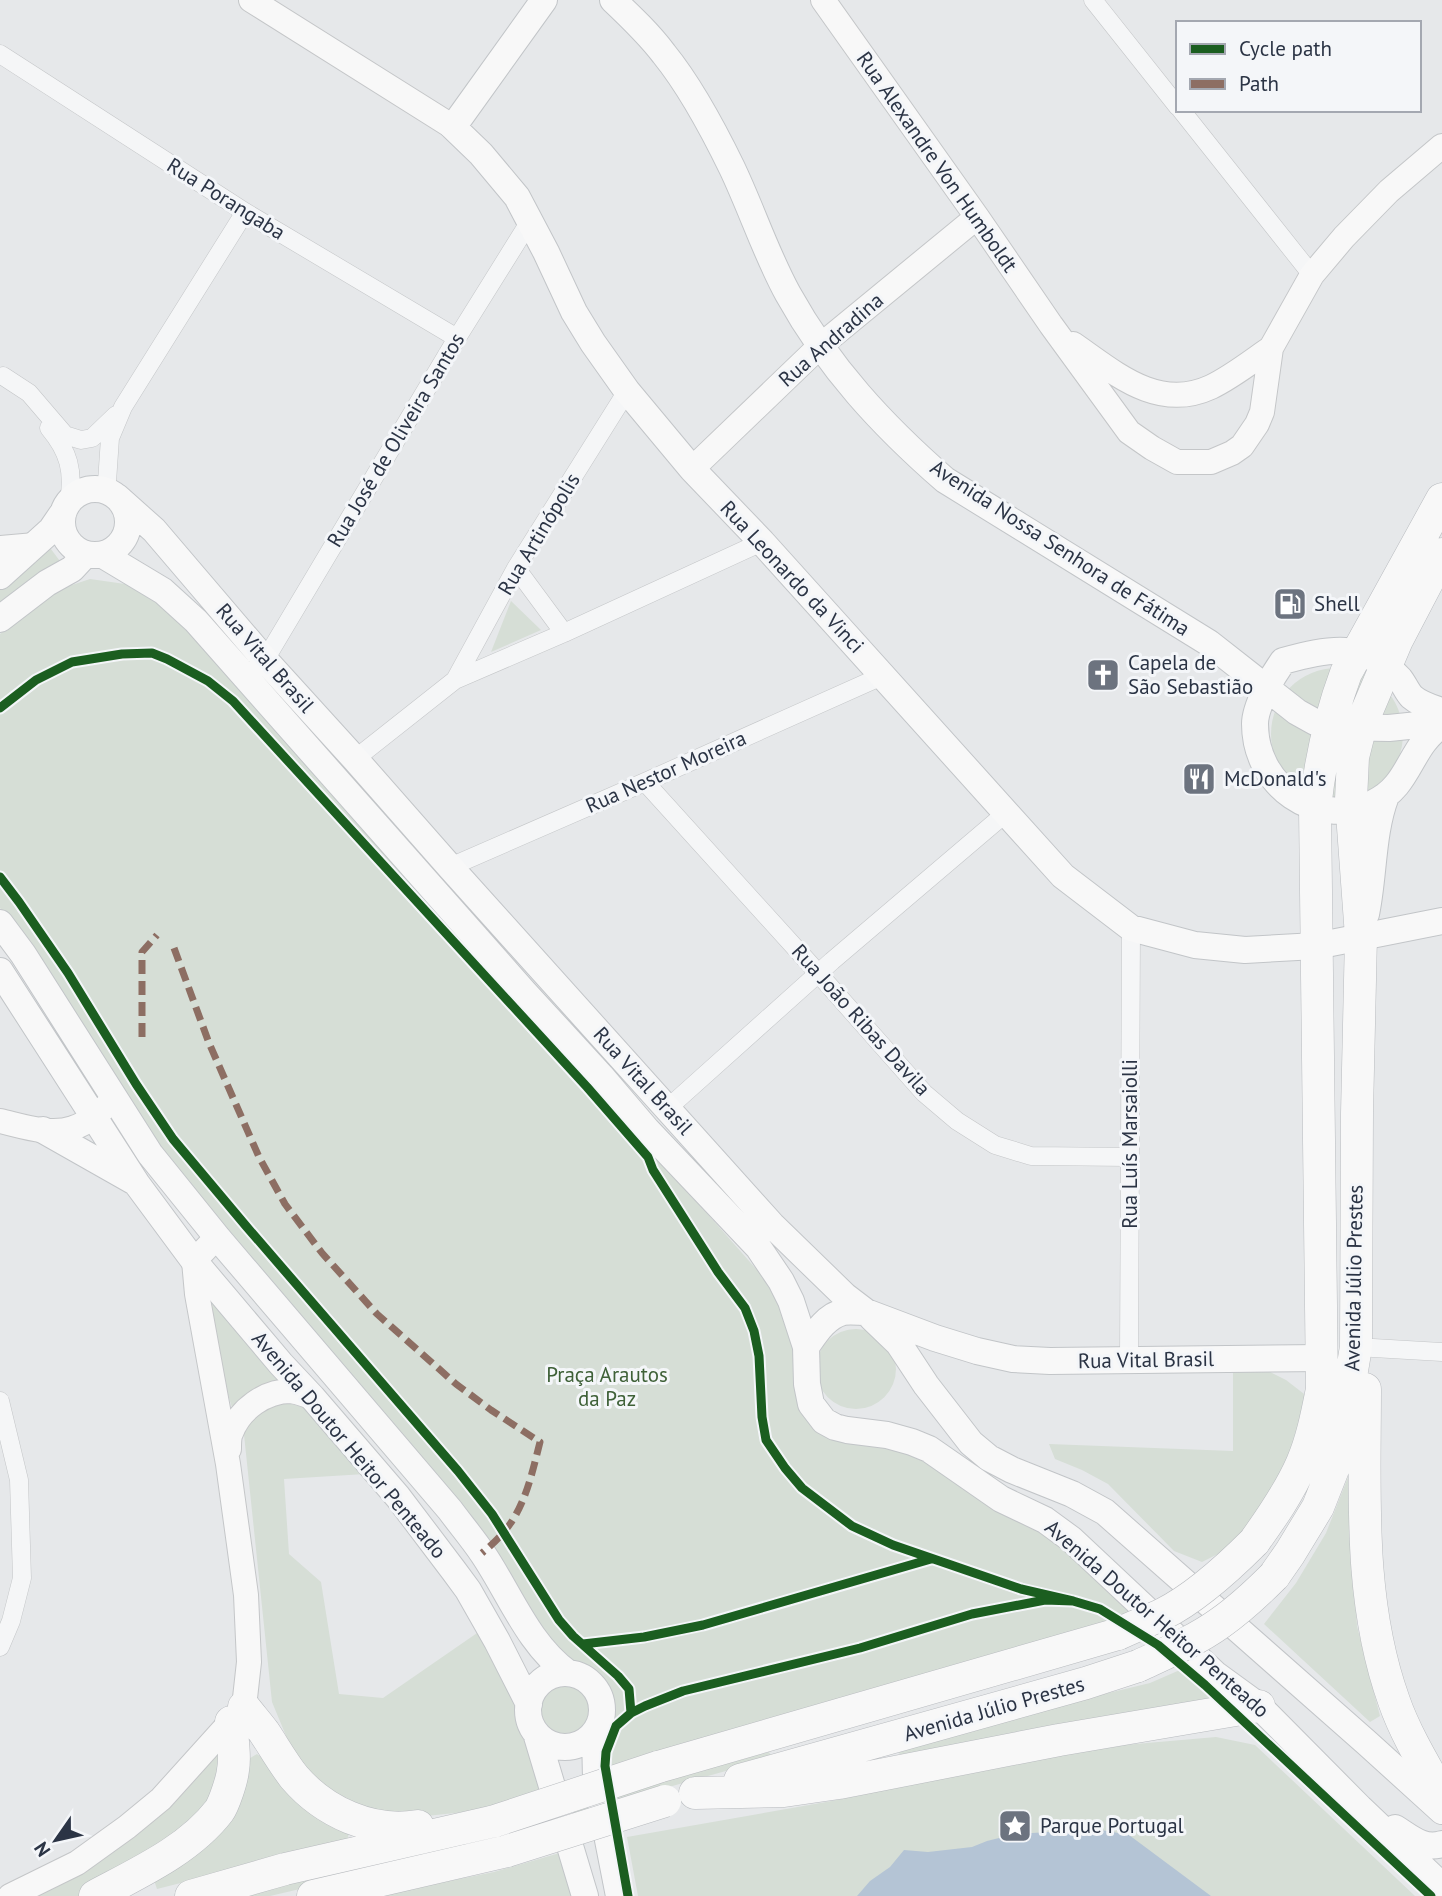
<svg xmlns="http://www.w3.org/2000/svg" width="1442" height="1896" viewBox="0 0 1442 1896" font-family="'PT Sans',sans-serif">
  <rect width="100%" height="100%" fill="#e6e8ea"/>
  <path fill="#d6ded6" d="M48 545 65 568 0 611V590Z
    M90 579 125 584 157 597 189 627 765 1279 785 1305 795 1337 799 1400 897 1445 1062 1544 1133 1611 1101 1624 602 1770C603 1759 603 1747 607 1737 608 1731 612 1727 613 1721 620 1691 593 1676 571 1664L140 1121 25 938 0 908V634L25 611 54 591Z
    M511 601 541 630 491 652Z
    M1271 734a66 66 0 1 1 132 0a66 66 0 1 1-132 0Z
    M208 1285 287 1383 266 1387 245 1395 233 1411 219 1365Z
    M816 1369a40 40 0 1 1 80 0a40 40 0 1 1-80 0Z
    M1233 1365 1262 1368 1286 1380 1308 1397 1300 1433 1279 1483 1255 1519 1228 1549 1202 1562 1174 1551 1108 1484 1082 1470 1055 1459 1049 1444 1233 1451Z
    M284 1402 302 1407 322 1424 365 1474 284 1479 289 1554 321 1582 339 1694 383 1698 480 1631 515 1692 528 1724 543 1793 494 1809 397 1819 341 1800 308 1771 289 1743 272 1702 243 1425 264 1407Z
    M1354 1462 1352 1548 1357 1626 1380 1716 1370 1722 1264 1624 1296 1583 1326 1533Z
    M1196 1663 1229 1699 902 1759 898 1750 1100 1695 1150 1683Z
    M532 1711a33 33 0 1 1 66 0a33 33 0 1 1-66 0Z
    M1216 1737 1255 1745 1415 1896H638L627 1837 826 1802 1101 1747Z
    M209 1751 220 1755 213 1806 177 1840 80 1896H34Z
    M769 1752 772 1758 651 1792 480 1847 270 1896H224Z
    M257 1754 350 1828 347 1841 157 1889 154 1880 247 1760Z
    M563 1852 574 1896H374L494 1872Z"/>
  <path fill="#b4c4d5" d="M1096 1829 1129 1835 1211 1896H857L870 1881 890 1867 904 1850 928 1852 972 1847 987 1841 1015 1834Z"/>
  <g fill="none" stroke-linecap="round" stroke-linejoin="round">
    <defs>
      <path id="street" d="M1093 0 1178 107
        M0 54 245 212 457 338
        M1181 110 1312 275
        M3 376 29 393 65 435 81 440 92 438 116 415
        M49 428C69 452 74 471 69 502
        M103 490 107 482 110 438 123 407 245 212
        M516 568 564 633
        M265 660 457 338 530 221
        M455 680 516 568 627 391
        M355 759 455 680 564 633 762 542
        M645 782 809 963 924 1093 957 1121 995 1145 1031 1156 1130 1157
        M450 867 645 782 882 676
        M668 1108 832 961 1006 813
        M1356 1347 1442 1352
        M1129 1359 1131 928
        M0 1401 19 1480 22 1578 11 1621 0 1647"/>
      <path id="secondary" d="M251 0 453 127
        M823 0 977 217 1051 325 1129 432 1152 448 1177 462H1211L1232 453 1242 446 1257 424 1262 412 1271 348 1312 275 1344 237 1389 191 1442 146
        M1073 344C1114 372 1157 412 1211 387 1232 377 1252 361 1271 348
        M692 469 820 346 977 217
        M0 548 35 545
        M0 1121C22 1126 50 1136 73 1128 89 1123 102 1110 114 1099
        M229 1449C229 1444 229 1437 231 1433 240 1409 265 1391 291 1391 298 1392 305 1395 312 1397
        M10 1896 77 1863 127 1827 161 1799 244 1707 249 1662 246 1595 228 1464 197 1294 194 1261 217 1237"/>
      <path id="primary" d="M544 0 453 127 481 154 517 197 546 252 574 312 593 343 627 391 692 469 762 542 1063 876 1131 928 1195 945 1245 950 1316 946 1442 921
        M613 0C631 17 649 34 664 54 690 86 714 131 732 168 752 210 766 254 788 294 829 368 882 425 945 480L1209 643 1297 712 1315 722 1330 727 1389 728 1418 725 1442 719
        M62 522a33 33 0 1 1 66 0a33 33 0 1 1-66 0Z
        M117 497 154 530 265 660 355 759 450 867 772 1225 845 1296 866 1312 935 1338 977 1351 1013 1359 1050 1361 1322 1358
        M103 555 163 591 196 621 524 992 601 1076 647 1130 758 1247 781 1281 791 1301 806 1347 807 1384 811 1404 824 1421 835 1427 847 1430 887 1435 912 1442 929 1449 1001 1499 1045 1520 1071 1539 1215 1674 1259 1706 1360 1808 1442 1886
        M0 576 51 530 64 511
        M0 619 47 583 72 569 86 554
        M1442 711C1432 708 1420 704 1412 697 1407 692 1404 684 1400 679 1365 640 1328 649 1283 661 1273 675 1255 706 1255 724 1255 785 1315 829 1373 803 1411 786 1409 746 1442 725
        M1366 914C1374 876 1372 832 1386 796
        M0 923 23 954 150 1154 217 1237 450 1510C461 1525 473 1539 483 1554 510 1594 528 1644 568 1673
        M0 971 137 1184 194 1261 281 1364 312 1397 398 1497 454 1571 468 1590 497 1641 529 1704
        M43 1130 133 1181
        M872 1318 899 1344 926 1385 971 1443 989 1458 1012 1470 1072 1494 1105 1512 1367 1743 1442 1811
        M806 1347C815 1334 826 1316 843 1312 850 1311 859 1312 866 1312
        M528 1710a37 37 0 1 1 74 0a37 37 0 1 1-74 0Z
        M536 1733 585 1896
        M595 1733 596 1779 619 1896
        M1395 1828C1410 1837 1423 1850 1442 1844"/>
      <path id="highway" d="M1365 1389C1365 1494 1358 1601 1394 1701 1405 1733 1425 1766 1442 1796
        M1254 1542C1272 1517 1290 1491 1302 1463 1312 1440 1317 1414 1322 1389L1315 808C1320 762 1330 716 1346 673L1442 499
        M1274 1576 1290 1553 1318 1507 1337 1459 1356 1347 1357 1113 1361 936 1351 800 1353 757 1361 725 1397 640 1442 554
        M244 1707C251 1716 258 1724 264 1732 274 1747 283 1763 294 1777 324 1812 372 1834 418 1826
        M658 1767 1118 1634
        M740 1780 1086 1683 1138 1666
        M695 1793 784 1791 839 1783 1059 1740 1259 1706
        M95 1896C138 1873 189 1850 219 1811 224 1804 232 1780 233 1770 236 1755 232 1738 231 1722
        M191 1896 285 1869 495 1821
        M313 1896 507 1851"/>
    </defs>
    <use href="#street" stroke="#c4c6c8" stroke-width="19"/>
    <use href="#secondary" stroke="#c4c6c8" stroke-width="26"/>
    <use href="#primary" stroke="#c2c5c8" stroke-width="28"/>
    <use href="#highway" stroke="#b8bbbf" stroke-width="33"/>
    <use href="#street" stroke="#f5f6f7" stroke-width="18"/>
    <use href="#secondary" stroke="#f8f8f8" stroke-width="24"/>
    <use href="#primary" stroke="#f8f8f8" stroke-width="26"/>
    <use href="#highway" stroke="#f8f8f8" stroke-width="32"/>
    <defs>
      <path id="highway-bridge" d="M1118 1634C1133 1627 1148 1621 1163 1614 1195 1598 1229 1567 1254 1542
        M1138 1666C1166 1653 1195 1641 1220 1623 1240 1609 1257 1593 1274 1576
        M495 1821 658 1767
        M507 1851 665 1801"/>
    </defs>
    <use href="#highway-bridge" stroke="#b8bbbf" stroke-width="33" stroke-linecap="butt"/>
    <use href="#highway-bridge" stroke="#f8f8f8" stroke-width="32"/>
    <path stroke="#8d6e63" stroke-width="7" stroke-dasharray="14 7" stroke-linecap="butt" d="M174 948 209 1043 259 1157 285 1204 322 1253 377 1314 456 1384 491 1410 540 1442C532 1473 525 1509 502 1534 496 1541 489 1547 482 1553
      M142 1037V952L157 935"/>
    <defs>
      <path id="cycleway" d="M0 708 36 680 72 662 122 654 152 653 167 659 208 681 233 701 587 1087 648 1157 653 1170 718 1272 745 1308 754 1331 759 1356 762 1417 766 1440 785 1468 802 1488 852 1526 893 1545 1021 1589 1073 1601
        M0 877 19 902 68 973 136 1084 173 1139 246 1226 458 1471 492 1514 559 1620 573 1636 618 1676 629 1689 631 1713
        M583 1644 644 1637 703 1625 931 1559
        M628 1896 605 1766 606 1752 616 1726 631 1713 645 1706 683 1691 860 1648 972 1614 1045 1600 1073 1601 1100 1609 1158 1645 1205 1685 1431 1896"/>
    </defs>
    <use href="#cycleway" stroke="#f4f6f9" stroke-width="13"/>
    <use href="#cycleway" stroke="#1b5e20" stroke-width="9"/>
  </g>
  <defs>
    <symbol id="fuel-square" viewBox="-11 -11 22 22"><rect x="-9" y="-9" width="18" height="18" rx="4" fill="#6c737f" stroke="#f4f6f9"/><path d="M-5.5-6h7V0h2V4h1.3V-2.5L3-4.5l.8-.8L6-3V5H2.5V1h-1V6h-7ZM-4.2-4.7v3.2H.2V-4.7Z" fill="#fff"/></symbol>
    <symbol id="church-square" viewBox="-11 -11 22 22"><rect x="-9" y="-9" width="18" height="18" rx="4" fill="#6c737f" stroke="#f4f6f9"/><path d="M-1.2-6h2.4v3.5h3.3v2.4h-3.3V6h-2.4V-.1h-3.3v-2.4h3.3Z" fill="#fff"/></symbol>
    <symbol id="restaurant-square" viewBox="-11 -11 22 22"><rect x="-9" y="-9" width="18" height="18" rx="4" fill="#6c737f" stroke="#f4f6f9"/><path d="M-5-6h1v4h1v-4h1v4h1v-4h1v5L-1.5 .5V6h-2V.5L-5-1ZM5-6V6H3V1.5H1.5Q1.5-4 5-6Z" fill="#fff"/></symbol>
    <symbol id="sight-square" viewBox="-11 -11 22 22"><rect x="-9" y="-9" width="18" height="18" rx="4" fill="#6c737f" stroke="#f4f6f9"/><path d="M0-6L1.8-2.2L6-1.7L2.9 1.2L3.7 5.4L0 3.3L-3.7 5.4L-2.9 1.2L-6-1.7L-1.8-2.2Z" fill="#fff"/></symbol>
  </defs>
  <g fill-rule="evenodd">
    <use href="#fuel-square" x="1271" y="585" width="38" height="38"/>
    <use href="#church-square" x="1084" y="656" width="38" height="38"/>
    <use href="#restaurant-square" x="1180" y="760" width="38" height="38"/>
    <use href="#sight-square" x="996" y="1807" width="38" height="38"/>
  </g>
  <g text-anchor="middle" stroke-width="6" stroke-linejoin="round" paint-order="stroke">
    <g font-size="21" fill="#2b3445" stroke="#f4f6f9">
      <text transform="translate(937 162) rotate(55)" y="7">Rua Alexandre Von Humboldt</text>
      <text transform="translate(226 199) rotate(32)" y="7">Rua Porangaba</text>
      <text transform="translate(831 340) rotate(-41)" y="7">Rua Andradina</text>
      <text transform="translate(396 440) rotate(-59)" y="7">Rua José de Oliveira Santos</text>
      <text transform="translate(539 534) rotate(-59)" y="7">Rua Artinópolis</text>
      <text transform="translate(1060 548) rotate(33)" y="7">Avenida Nossa Senhora de Fátima</text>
      <text transform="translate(792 577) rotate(47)" y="7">Rua Leonardo da Vinci</text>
      <text transform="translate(265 658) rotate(49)" y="7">Rua Vital Brasil</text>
      <text transform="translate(666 772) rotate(-24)" y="7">Rua Nestor Moreira</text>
      <text transform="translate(861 1020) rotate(48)" y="7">Rua João Ribas Davila</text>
      <text transform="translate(643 1081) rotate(48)" y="7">Rua Vital Brasil</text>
      <text transform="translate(1130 1144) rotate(-90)" y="7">Rua Luís Marsaiolli</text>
      <text transform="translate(1354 1278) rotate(-89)" y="7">Avenida Júlio Prestes</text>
      <text transform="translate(1146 1360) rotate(-1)" y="7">Rua Vital Brasil</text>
      <text transform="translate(349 1445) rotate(50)" y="7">Avenida Doutor Heitor Penteado</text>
      <text transform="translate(1157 1619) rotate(41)" y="7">Avenida Doutor Heitor Penteado</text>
      <text transform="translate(994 1709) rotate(-16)" y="7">Avenida Júlio Prestes</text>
    </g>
    <g font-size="21" fill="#2b3445" stroke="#f4f6f9" text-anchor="start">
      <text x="1314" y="611">Shell</text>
      <text x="1128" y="670">Capela de<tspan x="1128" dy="24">São Sebastião</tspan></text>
      <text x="1224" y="786">McDonald's</text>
      <text x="1040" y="1833">Parque Portugal</text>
    </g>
    <g font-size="21" fill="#3f6138" stroke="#f4f6f9">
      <text x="607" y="1382">Praça Arautos<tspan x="607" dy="24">da Paz</tspan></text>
    </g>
  </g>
  <rect x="1176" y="21" width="245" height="91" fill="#f4f6f9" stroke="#a4a8b1" stroke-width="2"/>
  <rect x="1190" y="44" width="35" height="10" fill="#1b5e20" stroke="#a4a8b1" stroke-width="2"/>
  <text x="1239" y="56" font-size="21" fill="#2b3445">Cycle path</text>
  <rect x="1190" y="79" width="35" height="10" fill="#8d6e63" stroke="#a4a8b1" stroke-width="2"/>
  <text x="1239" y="91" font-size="21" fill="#2b3445">Path</text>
  <g transform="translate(56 1840) rotate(236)" stroke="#f4f6f9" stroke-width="5" paint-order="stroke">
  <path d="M0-5L12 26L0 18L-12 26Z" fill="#2b3445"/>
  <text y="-10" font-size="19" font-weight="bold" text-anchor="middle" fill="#2b3445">N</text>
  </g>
</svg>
